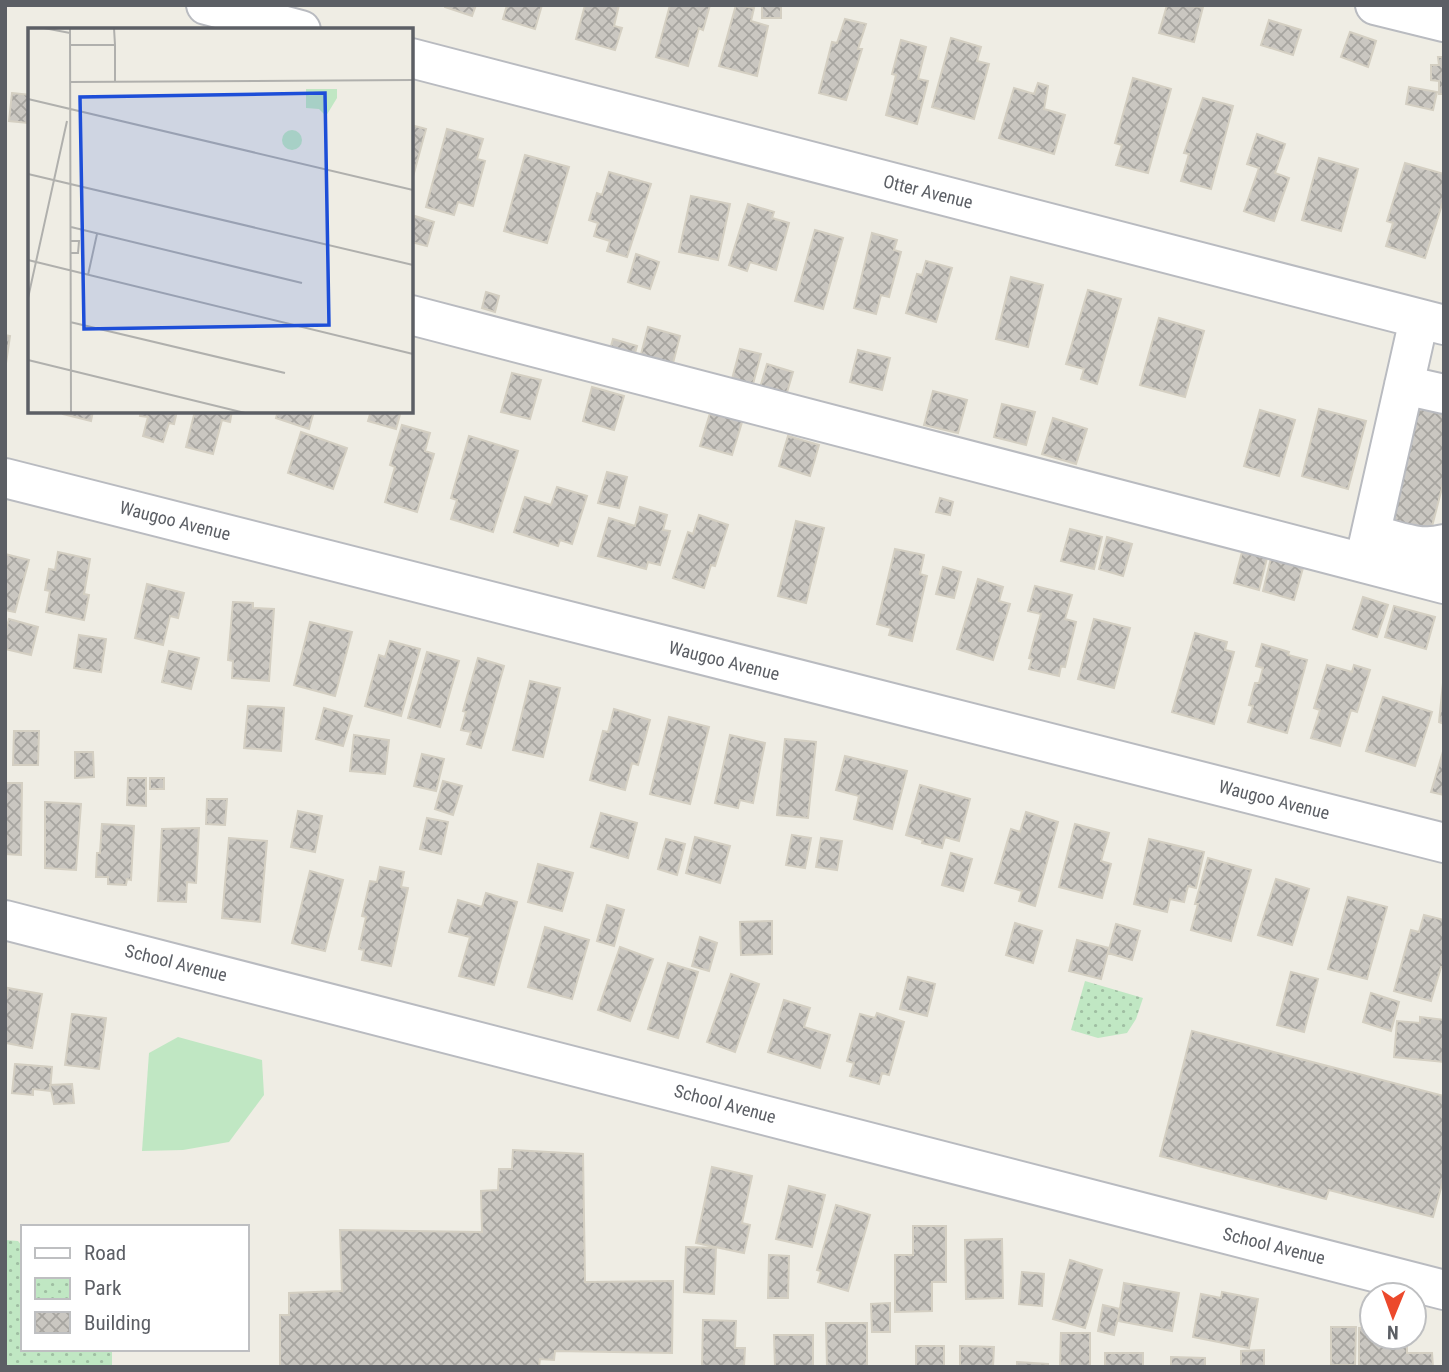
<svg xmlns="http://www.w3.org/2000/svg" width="1449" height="1372" viewBox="0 0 1449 1372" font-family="'Roboto Condensed',sans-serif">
  <defs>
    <pattern id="park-dots" width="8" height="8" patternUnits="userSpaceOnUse" patternTransform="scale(1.75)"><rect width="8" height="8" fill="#c0e7c3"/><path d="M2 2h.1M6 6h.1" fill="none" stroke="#9fbea2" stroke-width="1.8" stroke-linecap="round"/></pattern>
    <pattern id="building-cross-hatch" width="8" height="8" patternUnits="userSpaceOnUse" patternTransform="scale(1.75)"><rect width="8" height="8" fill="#cac7c1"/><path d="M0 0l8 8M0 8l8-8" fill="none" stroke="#a7a5a0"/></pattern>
  </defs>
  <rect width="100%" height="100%" fill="#efede4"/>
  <path fill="#c0e7c3" d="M178 1037 262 1060 264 1095 229 1142 183 1150 142 1151 149 1053Z"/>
  <path fill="url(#park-dots)" d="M1085 981 1143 998 1136 1019 1127 1033 1098 1038 1071 1030Z
    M5 1240 18 1241 23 1247V1349H112V1367H5Z"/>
  <path fill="url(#building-cross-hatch)" stroke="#d4cfc2" stroke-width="2" d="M445 5H476L472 16 445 7Z
    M507 5H542L535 29 503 19Z
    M585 5H619L614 26 622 28 615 50 576 39Z
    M670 5H710L703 30 699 28 688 66 656 57Z
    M736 5 754 8 751 21 768 26 757 76 719 66Z
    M762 5H781V18H762Z
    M1167 5 1203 7 1194 42 1159 33Z
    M845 19 866 24 858 49H862L846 100 819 93 832 42 837 43Z
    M1269 20 1301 30 1293 55 1261 45Z
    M1350 32 1376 41 1368 67 1341 57Z
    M951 38 981 47 977 61 989 64 974 119 932 107Z
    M901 40 926 47 918 79 928 81 917 124 886 115 896 75 892 74Z
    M1438 57H1444V94H1439V81L1431 80V65H1439Z
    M1133 78 1171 89 1148 173 1116 165 1122 145 1115 143Z
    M1038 83 1048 86 1044 109 1065 115 1054 154 999 138 1014 88 1034 94Z
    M1409 87 1437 92 1433 110 1406 104Z
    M12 93 30 95 28 123 9 121Z
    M1203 98 1233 106 1211 189 1181 181 1189 154 1184 153Z
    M411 125 426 129 411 184Z
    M447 129 483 139 477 159 485 161 473 206 458 202 454 215 426 207Z
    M1257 134 1285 144 1275 173 1289 178 1274 221 1244 211 1259 168 1247 164Z
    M525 155 569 167 547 243 504 231Z
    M1319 158 1358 169 1341 231 1302 220Z
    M1405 163 1444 174V198L1425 258 1386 246 1393 223 1387 221Z
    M609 172 651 184 627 257 607 251 610 241 594 236 598 223 589 220 597 193 602 195Z
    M691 196 730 204 718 260 679 252Z
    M748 204 774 212 772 218 789 223 776 270 750 262 747 271 729 265Z
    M415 216 434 222 427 246 411 242V230Z
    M815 230 843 238 823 309 795 301Z
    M872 233 897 240 894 250 901 252 889 297 881 295 876 314 854 308Z
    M636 254 659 262 650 289 628 282Z
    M926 261 952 268 936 322 906 313 917 274 922 275Z
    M1011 277 1043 285 1028 347 996 339Z
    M1088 290 1121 299 1097 384 1081 379 1084 369 1066 364Z
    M486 292 499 296 495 312 482 308Z
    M1159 318 1204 331 1185 397 1140 385Z
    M648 327 680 336 672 367 640 358Z
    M5 335 10 336 5 370Z
    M613 339 637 346 632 364 608 357Z
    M740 349 761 354 753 384 732 379Z
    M858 350 890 358 882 390 850 382Z
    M767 364 793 372 785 399 759 391Z
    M512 373 541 380 530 419 501 412Z
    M592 387 624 396 614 430 583 421Z
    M933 391 967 400 958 433 924 425Z
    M1422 397 1444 402V480L1428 542 1387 531Z
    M1002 404 1035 412 1026 445 994 437Z
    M1319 409 1366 421 1348 489 1302 476Z
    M711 410 743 419 732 455 700 446Z
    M1260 410 1295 420 1279 476 1244 466Z
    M64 411H93L91 421 63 414Z
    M141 411H177L174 424 169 423 163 442 143 436 148 417 140 416Z
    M195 411H232L230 422 222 420 213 454 186 447Z
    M278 411H314L309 429 276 418Z
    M371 411H401L396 429 368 421Z
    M1053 418 1087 429 1076 464 1042 454Z
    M402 425 430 433 425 451 434 454 417 512 385 502 395 467 390 465Z
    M301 432 347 448 333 489 288 473Z
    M469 436 518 451 493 532 451 519 457 500 451 498Z
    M788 436 819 445 810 476 779 466Z
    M607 472 627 477 619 508 598 503Z
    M557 487 587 496 572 544 560 540 558 546 514 532 525 497 551 505Z
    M940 498 953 502 950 515 936 512Z
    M640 507 667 515 663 530 670 531 660 565 648 562 646 569 598 556 609 518 635 526Z
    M699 515 728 525 715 566 711 565 704 588 673 578 688 532 693 534Z
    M796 521 824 528 806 603 778 596Z
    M1070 529 1102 537 1094 569 1061 561Z
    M1107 537 1132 544 1123 576 1099 569Z
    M895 549 924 555 920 574 927 576 912 641 889 635 891 628 877 624Z
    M58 552 90 559 84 594 89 595 84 620 46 612 50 591 45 590 49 569 55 570Z
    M1242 552 1267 558 1259 590 1234 583Z
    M5 554 29 560 15 612 5 610Z
    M1271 558 1303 568 1294 600 1263 591Z
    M943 567 961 572 954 598 936 594Z
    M978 579 1003 587 999 601 1010 604 993 660 957 649Z
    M147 584 184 593 178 618 170 616 163 645 135 638Z
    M1035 586 1072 595 1065 619 1076 622 1065 667 1061 666 1059 676 1029 669 1032 659 1029 658 1041 614 1028 611Z
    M1363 597 1388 605 1377 637 1353 629Z
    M233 602 253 603V608L274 609 269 681 232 678 233 661 228 660Z
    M1394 606 1435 617 1426 649 1385 637Z
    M9 619 38 627 31 655 5 649V633Z
    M1094 619 1130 628 1114 688 1078 679Z
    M310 622 352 632 335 696 294 685Z
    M1195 633 1227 642 1225 650 1234 652 1214 724 1172 712Z
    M79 635 106 639 101 672 74 668Z
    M390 641 420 649 401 716 365 706 379 655 385 657Z
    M1262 644 1289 652 1288 655 1307 660 1287 733 1248 722 1253 706 1249 705 1255 683H1259L1263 668 1256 666Z
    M169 651 199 658 191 689 162 682Z
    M427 652 459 661 440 727 408 718Z
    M478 658 504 666 481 748 467 744 471 732 461 730 466 712 463 711Z
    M1327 665 1352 672 1354 665 1370 670 1357 712 1351 710 1340 746 1311 738 1320 710 1314 708Z
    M1444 673V724L1439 722Z
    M530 681 560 688 543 757 513 750Z
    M1383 697 1432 712 1415 766 1366 751Z
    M248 706 284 708 281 751 244 748Z
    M324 708 352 716 343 746 316 739Z
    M614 709 650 720 638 765 632 763 625 790 590 780 603 731 608 732Z
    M669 717 709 727 690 804 650 794Z
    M14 731H39L38 765H13Z
    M354 735 389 740 385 774 350 771Z
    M730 735 765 743 753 803 740 800 738 808 715 803Z
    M785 739 816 742 808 818 777 815Z
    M1444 748V795L1431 792Z
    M75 752H93L94 777 75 778Z
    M422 754 444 759 436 791 414 786Z
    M845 756 907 771 892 829 854 819 859 796 836 790Z
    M128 778H146V806L127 805Z
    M150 778H164V789H150Z
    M443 781 462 786 453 815 435 809Z
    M5 783H22L21 855 5 854Z
    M920 785 970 799 959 841 945 837 942 848 922 843 923 840 906 835Z
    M207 799H227L225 825 206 824Z
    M45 802 81 804 76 870 45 868Z
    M298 811 322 816 315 852 291 847Z
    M1026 812 1058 822 1035 906 1019 901 1022 891 995 883 1011 829 1020 832Z
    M601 813 637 823 628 858 591 847Z
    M427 818 448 822 441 854 420 849Z
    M102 824 134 826 131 880 127 879 126 885 108 884V877H96L97 853H100Z
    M1075 824 1109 833 1101 861 1111 864 1102 898 1059 887Z
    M199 828 196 883 187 882 186 902 158 901 162 829Z
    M792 835 811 838 805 868 786 865Z
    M695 837 730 846 720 883 686 873Z
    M229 838 267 841 260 922 222 918Z
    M821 838 842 841 837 870 816 867Z
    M666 839 685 844 677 875 658 869Z
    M1149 839 1204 852 1196 888 1188 886 1184 902 1170 899 1167 912 1134 904Z
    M951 853 972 859 963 891 942 885Z
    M1208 858 1251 870 1231 941 1191 930 1198 904H1195Z
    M538 864 573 873 562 911 528 902Z
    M380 867 404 872 401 887 408 888 391 966 362 960 364 950 359 949 366 917 362 916 370 881 377 882Z
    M310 871 343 880 325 951 292 943Z
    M1276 879 1309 889 1292 945 1258 935Z
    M486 893 517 902 494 985 459 976 470 937 449 932 458 900 482 907Z
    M1348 897 1387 907 1367 979 1328 969Z
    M607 905 624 910 614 946 597 941Z
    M1424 915 1444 920V967H1441L1431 1001 1394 991 1411 930 1419 932Z
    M772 921V954L741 955 740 922Z
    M1015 923 1042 931 1033 963 1006 955Z
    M1116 924 1140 931 1132 960 1108 953Z
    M545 927 589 940 572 999 528 987Z
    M700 937 717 943 709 971 692 966Z
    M1077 940 1109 948 1101 979 1069 971Z
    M620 947 653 959 630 1021 598 1010Z
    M668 963 698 972 678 1038 648 1029Z
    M1291 972 1318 979 1304 1032 1277 1025Z
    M731 974 759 984 735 1052 707 1042Z
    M908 977 935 984 927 1016 900 1009Z
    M8 988 42 994 32 1048 6 1043 5 1045V1004Z
    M1371 993 1399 1002 1391 1031 1363 1022Z
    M784 1000 810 1008 804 1027 830 1035 820 1068 768 1052Z
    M877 1013 904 1022 889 1075 882 1073 879 1084 850 1076 854 1063 847 1061 860 1014 875 1018Z
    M72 1014 106 1018 99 1069 65 1065Z
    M1420 1017 1444 1020V1062L1394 1057 1397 1021 1420 1023Z
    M1192 1031 1444 1096V1177L1433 1217 1329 1190 1326 1199 1160 1156Z
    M15 1064 52 1067 50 1091 33 1089V1095L12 1093Z
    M72 1084 74 1103 54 1104 50 1085Z
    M513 1150 583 1154 585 1282 673 1281 672 1353 555 1351 554 1360 540 1359 539 1367H280V1315H289V1293L342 1291 340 1230 482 1232 481 1191 498 1190 499 1169H512Z
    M712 1167 752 1176 742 1223 750 1225 744 1253 696 1243Z
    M789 1186 825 1195 812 1247 776 1239Z
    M836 1205 870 1215 848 1291 818 1282 821 1271 817 1270Z
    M913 1226H946V1282H932V1311L895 1312V1255H913Z
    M1002 1239 1003 1298 966 1299 965 1240Z
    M686 1247 716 1248 714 1294 684 1292Z
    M769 1255 789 1256 788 1298H768Z
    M1070 1260 1102 1270 1085 1328 1053 1319Z
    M1022 1272 1044 1274 1042 1306 1019 1304Z
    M1124 1283 1179 1293 1172 1331 1118 1321Z
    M1222 1292 1258 1299 1249 1348 1193 1337 1201 1294 1221 1298Z
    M890 1303V1332H872L871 1304Z
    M1103 1305 1120 1309 1114 1335 1098 1331Z
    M703 1320 736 1321 735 1348H745L744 1367H702Z
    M826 1323H867V1367H827Z
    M1331 1327H1356L1355 1365H1331Z
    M1359 1328H1372V1337H1394V1347L1407 1346V1353H1432L1433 1367H1444H1359Z
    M1061 1333H1090V1367H1060Z
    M774 1335H813V1367H775Z
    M916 1346H944V1367H916Z
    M960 1346 994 1347 993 1367H960Z
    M1264 1350V1367H1241V1351Z
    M1105 1353H1143V1367H1105Z
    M1171 1357 1205 1358V1367H1171Z
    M1017 1362 1048 1364V1367H1017Z"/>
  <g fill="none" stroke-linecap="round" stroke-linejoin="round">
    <defs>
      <path id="minor" d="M206 5 301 30
        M1375 5 1444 22
        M411 58 1444 325
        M411 315 1444 584
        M1404 385 1444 394
        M5 478 1444 843
        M1371 534C1394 540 1420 551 1444 544
        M1364 563 1419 319
        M5 920 1444 1290"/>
    </defs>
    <use href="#minor" stroke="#b9bbc0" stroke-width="42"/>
    <use href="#minor" stroke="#fff" stroke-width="38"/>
  </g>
  <g text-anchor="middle" stroke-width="6" stroke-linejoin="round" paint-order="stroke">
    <g font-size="18" fill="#5c5f65" stroke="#fff">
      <text transform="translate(928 192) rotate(14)" y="6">Otter Avenue</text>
      <text transform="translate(175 521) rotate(14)" y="6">Waugoo Avenue</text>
      <text transform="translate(724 661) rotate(14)" y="6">Waugoo Avenue</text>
      <text transform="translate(1274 800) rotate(14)" y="6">Waugoo Avenue</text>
      <text transform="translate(176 963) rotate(14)" y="6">School Avenue</text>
      <text transform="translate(725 1104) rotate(15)" y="6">School Avenue</text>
      <text transform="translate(1274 1246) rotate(14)" y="6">School Avenue</text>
    </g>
  </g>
  <g transform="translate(28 28)">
    <rect width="385" height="385" fill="#efede4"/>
    <path d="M254 112a10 10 0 1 1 20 0a10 10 0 1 1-20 0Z" fill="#c0e7c3"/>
    <path d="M278 61H309V70L298 88 291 81 278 80Z" fill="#c0e7c3"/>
    <path fill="none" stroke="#b0b0ad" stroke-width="2" d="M16 0 42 5M42 0 43 385M42 17H87L86 0M87 53V17M42 54 385 52M0 71 385 162M0 146 385 237M43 199 274 255M43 213H51L50 225H43M0 232 385 326M60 247 69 206M0 270 39 93M42 294 257 345M0 332 217 385"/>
    <path fill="#1d4ed8" fill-opacity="0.15" stroke="#1d4ed8" stroke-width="3.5" d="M297 65 301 297 56 301 52 69Z"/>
    <rect width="385" height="385" fill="none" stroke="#5c5f65" stroke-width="3.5"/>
  </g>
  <rect width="1449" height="1372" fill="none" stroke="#5c5f65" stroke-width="14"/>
  <rect x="21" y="1225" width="228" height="126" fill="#ffffff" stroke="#bebfc1" stroke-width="2"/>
  <rect x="35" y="1248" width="35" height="10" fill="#ffffff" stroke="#bebfc1" stroke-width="2"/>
  <text x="84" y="1260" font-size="21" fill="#5c5f65">Road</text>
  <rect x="35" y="1278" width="35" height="21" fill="url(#park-dots)" stroke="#bebfc1" stroke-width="2"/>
  <text x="84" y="1295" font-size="21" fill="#5c5f65">Park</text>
  <rect x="35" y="1312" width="35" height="21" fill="url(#building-cross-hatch)" stroke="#bebfc1" stroke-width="2"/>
  <text x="84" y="1330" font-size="21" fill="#5c5f65">Building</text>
  <g transform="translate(1393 1316) rotate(181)"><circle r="33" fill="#ffffff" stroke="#bebfc1" stroke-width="2"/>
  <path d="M0-5L12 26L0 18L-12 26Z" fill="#ec492c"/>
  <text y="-10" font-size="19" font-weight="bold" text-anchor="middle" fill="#5c5f65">N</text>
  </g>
</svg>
